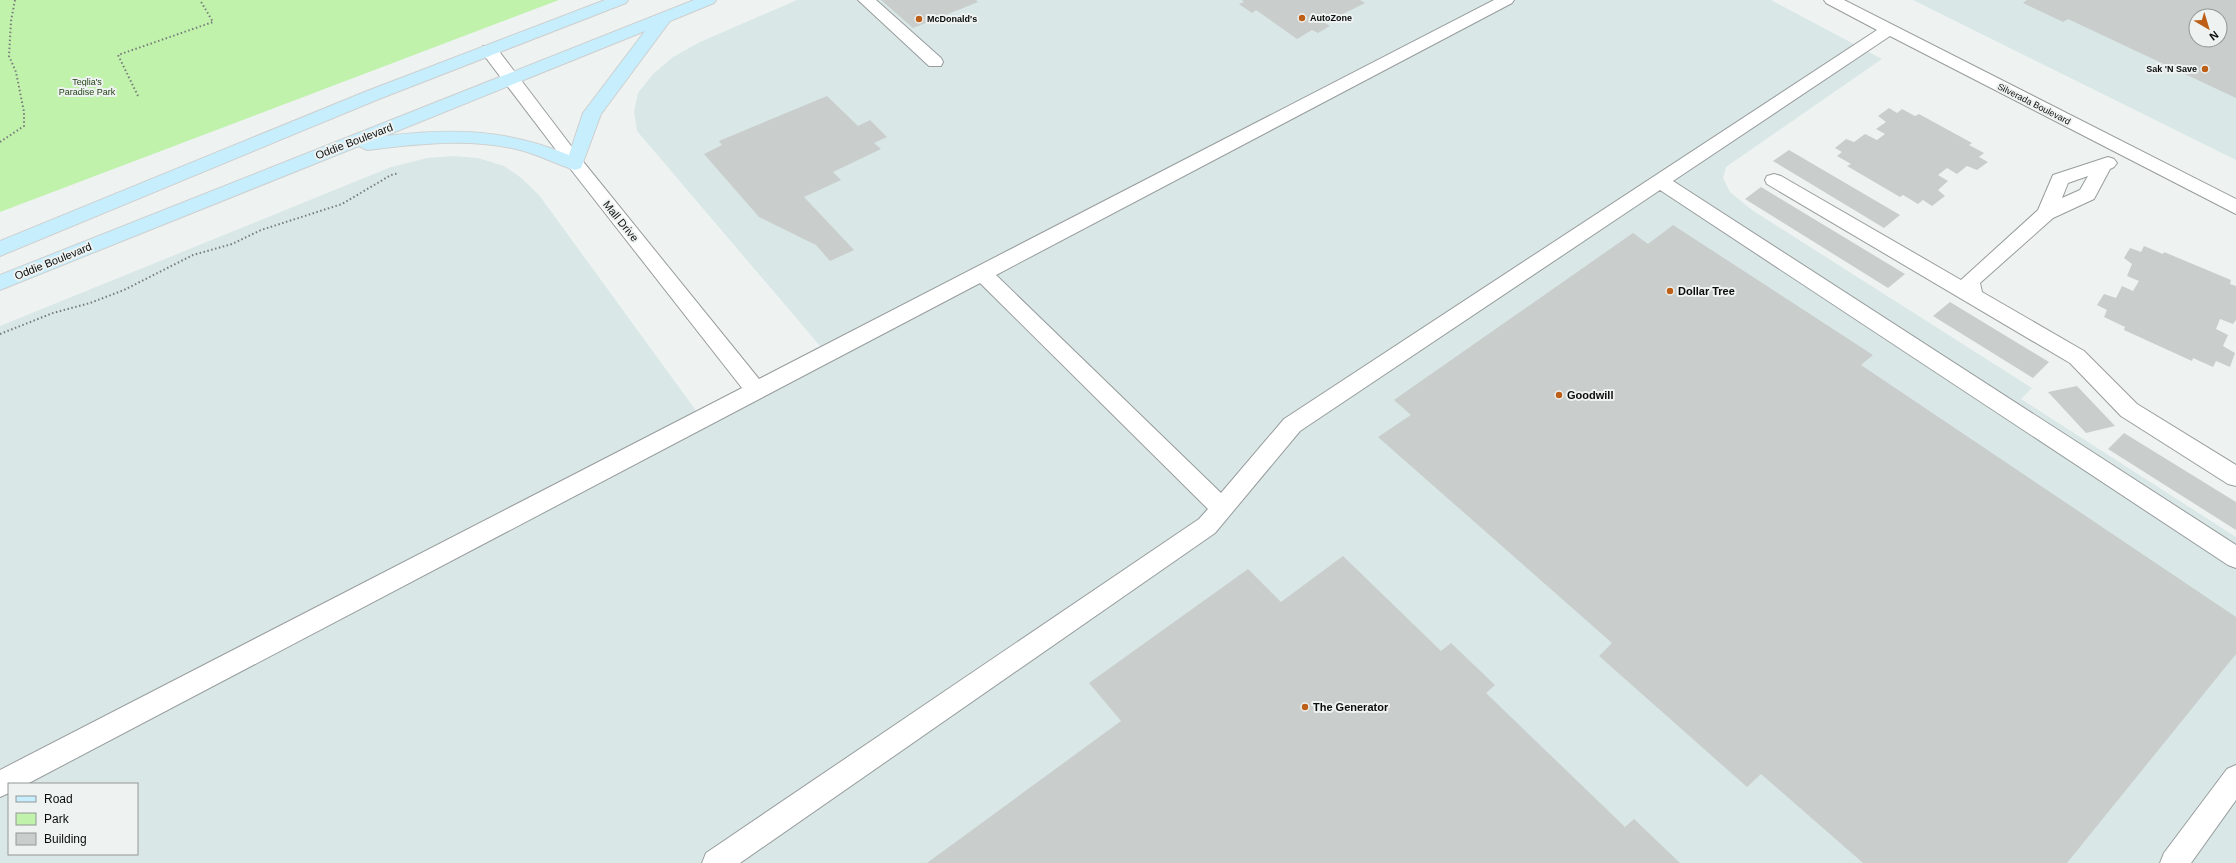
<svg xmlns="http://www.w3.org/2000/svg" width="2236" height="863" viewBox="0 0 2236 863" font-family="Helvetica,sans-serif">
  <rect width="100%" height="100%" fill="#eef3f2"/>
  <path fill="#d9e7e7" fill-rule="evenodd" d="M797 0H1771L1882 59 1726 167 1723 178 1730 192 1752 210 2032 388 2021 399 2236 537V863H0V326L391 167 427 158 454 156 478 158 504 166 520 177 539 195 697 412 820 346 637 131 634 112 638 93 653 74 673 57 700 42ZM9 784H137V854H9Z
    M1913 0H2236V160ZM2196 16H2220V40H2196Z"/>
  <path fill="#c0f2ac" d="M0 0H559L0 212Z"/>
  <path fill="#c9cdcb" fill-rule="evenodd" d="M881 0H976L978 2 913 28Z
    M1242 0H1360L1365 3 1325 23 1330 26 1318 33 1312 30 1297 39 1256 10 1252 13 1239 4 1244 2Z
    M2027 0H2236V98L2068 19 2063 22 2023 3ZM2196 16H2220V40H2196Z
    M827 96 858 126 870 120 887 137 874 143 881 149 833 172 841 180 804 197 854 250 830 261 816 245 759 217 704 154 722 145 719 141Z
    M1889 108 1897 113 1902 109 1915 116 1919 114 1972 143 1969 145 1984 153 1979 157 1988 162 1977 170 1967 166 1957 174 1947 168 1938 175 1948 181 1938 190 1945 196 1932 206 1923 200 1918 204 1903 195 1900 197 1847 166 1851 164 1837 156 1842 152 1835 148 1846 139 1854 142 1865 134 1877 140 1885 134 1876 129 1886 122 1878 116Z
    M1789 150 1900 215 1884 228 1773 161Z
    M1761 187 1905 274 1888 288 1745 199Z
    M1673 225 1873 355 1861 365 2236 617V654L2067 863H1863L1761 774 1747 787 1599 656 1612 643 1378 437 1411 415 1394 400 1633 233 1648 244Z
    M2144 246 2163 254 2164 252 2231 280 2230 284 2236 286V320L2233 324 2220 319 2216 329 2228 335 2223 346 2235 353 2230 367 2216 361 2213 367 2193 358 2192 361 2124 330 2125 327 2104 317 2107 310 2097 305 2104 294 2116 298 2122 286 2133 291 2139 281 2127 276 2132 264 2124 258 2130 248 2141 252Z
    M1950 302 2049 362 2033 378 1933 316Z
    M2077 386 2115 426 2086 433 2048 392Z
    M2124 433 2236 502V530L2108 449Z
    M1343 556 1441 651 1451 643 1495 685 1486 693 1625 827 1634 819 1680 863H927L1121 721 1089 683 1248 569 1281 602Z"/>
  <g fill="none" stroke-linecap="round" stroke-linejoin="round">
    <defs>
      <path id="minor" d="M858 0H876L941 58 943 62 941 66H929Z
        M1494 0H1514L1512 3 996 275 1221 493 1284 419 1877 30 1826 3 1824 0H1844L2236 199V214L1890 36 1673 181 2236 545V568L2228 565 1660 190 1300 431 1215 533 740 863H702L706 853 1199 519 1208 509 980 283 27 784H9V793L0 797V770L742 388 569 167 483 54 481 50 483 46H495L581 159 759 379Z
        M2108 157 2114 159 2117 163 2114 167 2110 169 2094 199 2053 218 1980 283 1982 292 2084 351 2137 404 2236 465V486L2228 484 2121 416 2070 363 1767 184 1765 180 1767 176 1774 174 1781 176 1961 280 2038 210 2053 175ZM2088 176 2080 190 2062 198 2068 183Z
        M2236 765V800L2191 863H2160L2164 853 2227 769Z"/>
      <path id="major" d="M605 0H628L626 3 379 99 0 256V241L367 91Z
        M694 0H716L714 3 670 21 601 114 581 168 575 170 569 168C552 162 536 154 520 150 469 137 418 144 367 150L359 146 0 290V275ZM645 31 583 113 569 155C506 129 452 128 385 136Z"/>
    </defs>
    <use href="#minor" stroke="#989c9c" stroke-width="2"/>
    <use href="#major" stroke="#cecfcf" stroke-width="2"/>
    <path stroke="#787c7b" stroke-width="2" stroke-dasharray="1.5 2.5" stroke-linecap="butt" d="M138 96 118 55 213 22 200 0
      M0 142 24 126V112L16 72 9 56 11 21 15 0
      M0 334 53 313 90 303 124 290 193 255 232 244 261 230 342 204 391 175 399 173"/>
    <use href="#minor" fill="#fff" fill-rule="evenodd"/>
    <use href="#major" fill="#c6eefd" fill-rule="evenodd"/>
  </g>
  <g fill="#bd5f16" stroke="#eef3f2" stroke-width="1.5">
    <circle cx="1302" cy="18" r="4"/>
    <circle cx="919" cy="19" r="4"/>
    <circle cx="2205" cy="69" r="4"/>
    <circle cx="1670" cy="291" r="4"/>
    <circle cx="1559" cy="395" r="4"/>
    <circle cx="1305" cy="707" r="4"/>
  </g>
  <g text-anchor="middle" stroke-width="4" stroke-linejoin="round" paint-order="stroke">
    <g font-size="9" font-weight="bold" fill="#0b0d0d" stroke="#eef3f2" text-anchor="start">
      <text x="1310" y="21">AutoZone</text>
      <text x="927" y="22">McDonald's</text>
      <text x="2197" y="72" text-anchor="end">Sak 'N Save</text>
    </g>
    <g font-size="9" fill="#1c3c0c" stroke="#eef3f2">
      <text x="87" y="85">Teglia's<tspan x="87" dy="10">Paradise Park</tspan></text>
    </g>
    <g font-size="9" fill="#0b0d0d" stroke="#eef3f2">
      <text transform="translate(2034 104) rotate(27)" y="3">Silverada Boulevard</text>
    </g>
    <g font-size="11" fill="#0b0d0d" stroke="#eef3f2">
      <text transform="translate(354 141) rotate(-21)" y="4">Oddie Boulevard</text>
      <text transform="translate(621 221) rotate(51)" y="4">Mall Drive</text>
      <text transform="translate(53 261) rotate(-22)" y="4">Oddie Boulevard</text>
    </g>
    <g font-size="11" font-weight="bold" fill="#0b0d0d" stroke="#eef3f2" text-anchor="start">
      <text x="1678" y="295">Dollar Tree</text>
      <text x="1567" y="399">Goodwill</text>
      <text x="1313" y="711">The Generator</text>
    </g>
  </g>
  <rect x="8" y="783" width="130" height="72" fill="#eef3f2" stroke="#939796"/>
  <rect x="16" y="796" width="20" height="6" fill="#c6eefd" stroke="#939796"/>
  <text x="44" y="803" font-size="12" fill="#0b0d0d">Road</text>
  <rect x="16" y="813" width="20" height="12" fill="#c0f2ac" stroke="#939796"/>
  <text x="44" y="823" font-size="12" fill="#0b0d0d">Park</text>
  <rect x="16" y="833" width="20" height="12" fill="#c9cdcb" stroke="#939796"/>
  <text x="44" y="843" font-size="12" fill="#0b0d0d">Building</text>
  <g transform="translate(2208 28) rotate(142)"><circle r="19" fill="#eef3f2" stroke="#939796"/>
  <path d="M0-3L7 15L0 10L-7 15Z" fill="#bd5f16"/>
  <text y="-6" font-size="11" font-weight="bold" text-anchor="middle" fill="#0b0d0d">N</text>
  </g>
</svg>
